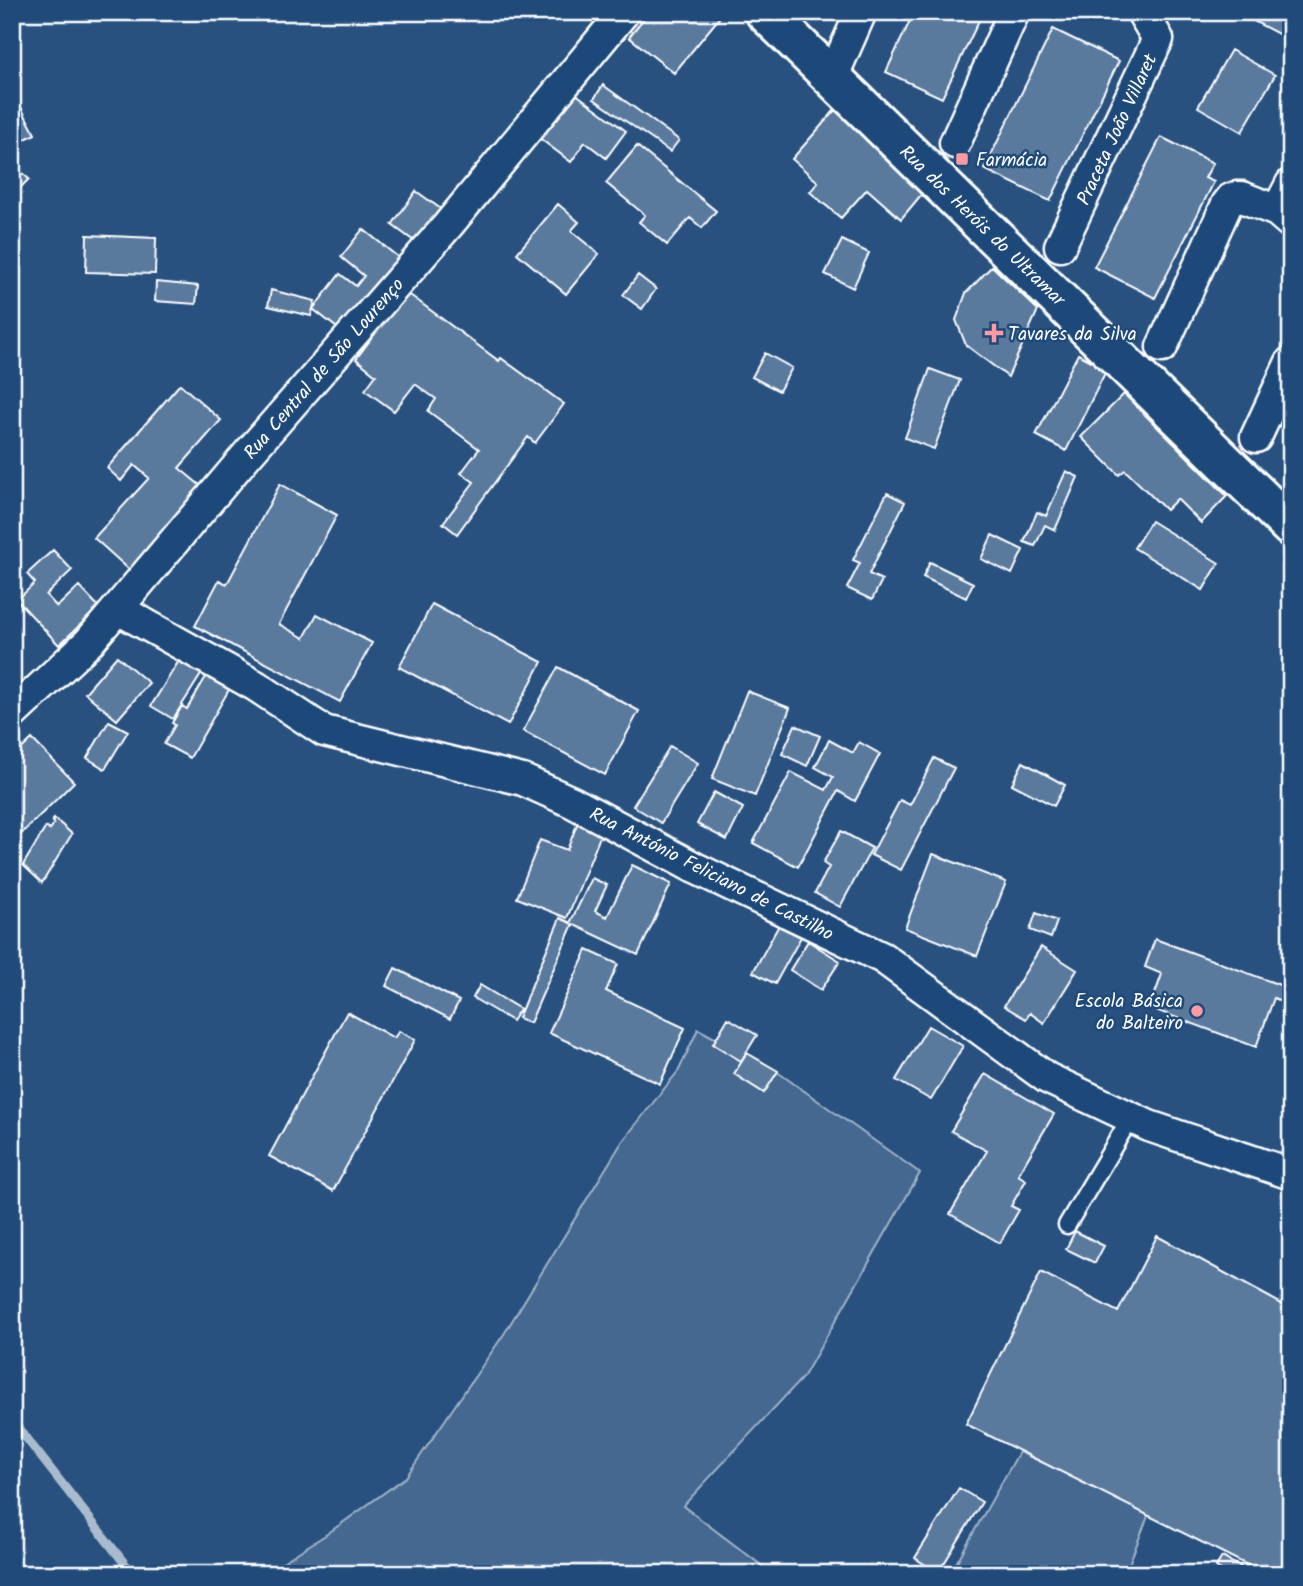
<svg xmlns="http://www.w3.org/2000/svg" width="1303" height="1586" viewBox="0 0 1303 1586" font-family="Kalam,sans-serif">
  <rect width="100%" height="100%" fill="#28517f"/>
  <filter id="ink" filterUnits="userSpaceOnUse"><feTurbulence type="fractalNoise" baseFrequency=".0143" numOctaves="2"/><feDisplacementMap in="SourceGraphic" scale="14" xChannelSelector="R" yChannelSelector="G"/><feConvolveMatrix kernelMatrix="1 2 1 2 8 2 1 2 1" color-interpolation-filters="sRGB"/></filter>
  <g filter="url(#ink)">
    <path fill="#446890" stroke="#a2b4c8" stroke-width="2" d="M698 1029 776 1071 920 1173 804 1376 683 1506 773 1574H264L327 1534 406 1477 504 1334 622 1142 679 1070Z
      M1019 1452 1150 1511 1125 1574H950Z"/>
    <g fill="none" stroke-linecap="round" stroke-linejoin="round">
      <path stroke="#aabbcd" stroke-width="9" d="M12 1420 133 1574"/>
    </g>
    <path fill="#5a7a9d" stroke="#fff" stroke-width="2" d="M649 12H724L674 73 629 37Z
      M914 12H983L942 98 886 72Z
      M1244 12H1291V35L1288 39 1242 15Z
      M1053 29 1119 61 1050 201 984 169Z
      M1231 50 1275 75 1242 132 1198 107Z
      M603 85 679 140 670 152 594 99Z
      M12 90 35 134 12 146Z
      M572 91 626 131 606 158 585 142 571 162 538 137Z
      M835 110 926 189 901 219 867 189 841 218 810 192 818 182 792 159Z
      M1161 137 1213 163 1205 178 1214 182 1155 298 1094 267Z
      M637 146 716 211 702 228 690 218 667 245 639 222 645 215 606 183Z
      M12 164 29 179 18 190 12 191Z
      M416 191 445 212 421 246 392 225Z
      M558 204 579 222 571 231 599 254 566 294 517 253Z
      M363 229 404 262 346 335 313 309 340 274 356 286 364 276 341 257Z
      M87 235 156 238 155 274 86 272Z
      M842 240 869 253 853 288 825 274Z
      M992 266 1038 310 1008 377 966 345 956 320 966 293Z
      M638 275 656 289 642 309 623 295Z
      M156 282 198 286 196 304 155 301Z
      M271 290 315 301 311 316 268 306Z
      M406 292 499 361 501 358 564 404 535 443 528 437 457 534 443 523 474 482 461 473 479 449 428 411 436 399 415 384 394 411 365 390 376 375 356 359Z
      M765 353 792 368 779 391 752 377Z
      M1078 354 1107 369 1066 451 1036 435Z
      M930 369 960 380 934 449 905 438Z
      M180 384 221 420 179 468 202 487 134 574 94 538 149 478 134 465 121 481 107 468Z
      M1124 394 1227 496 1201 523 1177 499 1166 510 1125 470 1119 475 1081 437Z
      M1066 471 1078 477 1055 530 1045 525 1035 546 1024 542 1037 512 1046 516Z
      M280 484 337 515 279 624 304 638 317 614 372 643 340 702 195 626 219 580 227 584Z
      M887 493 905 502 869 574 882 580 872 600 847 588 860 563 853 560Z
      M1151 521 1219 563 1203 590 1134 548Z
      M992 535 1023 550 1012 574 981 559Z
      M53 550 72 570 46 595 57 607 79 586 99 607 59 645 17 600 35 583 27 574Z
      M930 562 973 583 966 598 923 577Z
      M432 604 542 662 508 725 399 667Z
      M117 656 149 683 117 720 85 693Z
      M180 659 202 673 173 719 151 706Z
      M558 667 639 711 605 775 523 731Z
      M207 675 230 688 190 758 164 744 175 725 172 723 182 706 187 709Z
      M747 691 790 708 755 796 712 779Z
      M109 721 128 731 105 769 87 758Z
      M795 725 820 736 807 766 782 754Z
      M32 739 74 782 15 840 12 837V758Z
      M829 740 853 753 859 742 880 754 855 801 838 791 798 867 753 843 791 772 826 790 833 777 815 767Z
      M670 746 698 763 661 823 633 806Z
      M934 758 954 768 901 870 871 855 900 800 910 805Z
      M1023 762 1065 785 1054 806 1012 784Z
      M714 792 743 808 727 840 697 824Z
      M581 814 605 824 567 918 517 898 540 840 567 850Z
      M54 818 72 834 42 883 23 865 46 827 50 830 54 823 52 822Z
      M841 831 872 848 840 907 815 893 829 867 823 863Z
      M933 854 1006 882 977 956 905 928Z
      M632 865 671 884 638 955 570 923 592 878 607 885 595 911 607 917Z
      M1036 913 1057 921 1051 938 1030 930Z
      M560 918 573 924 530 1023 518 1018Z
      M779 925 801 937 775 984 753 972Z
      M1155 939 1291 989V1005L1274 998 1256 1047 1150 1008 1162 974 1145 967Z
      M808 941 840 961 821 990 790 970Z
      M1041 947 1077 970 1044 1023 1030 1013 1026 1019 1004 1006Z
      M587 950 618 964 606 991 685 1028 660 1084 549 1033Z
      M395 968 459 1001 450 1019 386 986Z
      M480 985 520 1009 512 1021 473 998Z
      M347 1012 394 1038 399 1031 415 1040 333 1191 269 1156Z
      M728 1018 757 1035 741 1061 713 1044Z
      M928 1026 963 1046 931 1100 896 1080Z
      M747 1053 778 1071 764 1093 734 1074Z
      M985 1074 1054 1114 1018 1175 1026 1180 1011 1206 1019 1210 1000 1243 950 1214 987 1151 951 1131Z
      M1075 1231 1104 1246 1095 1263 1066 1249Z
      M1157 1236 1291 1309V1574H1265L966 1424 1041 1272 1118 1312Z
      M959 1488 982 1502 938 1573 915 1558Z
      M1222 1557 1253 1574H1228L1216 1567Z"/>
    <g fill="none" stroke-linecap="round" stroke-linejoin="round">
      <defs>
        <path id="lane" d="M1067 1225 1131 1117"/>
        <path id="street" d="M832 78 861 12
          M955 143 1014 12
          M1277 211 1291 184
          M1060 246 1158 39 1142 12
          M1162 347 1227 204 1231 199 1236 197H1242L1277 211 1291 223
          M1256 437 1291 362
          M118 609 256 686 324 731 523 780 572 802 695 868 883 958 1047 1078 1149 1126 1291 1174
          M12 714 89 642 247 455 449 224 624 12"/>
        <path id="secondary" d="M765 12 1291 527"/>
      </defs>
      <use href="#lane" stroke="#fff" stroke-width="21"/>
      <use href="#street" stroke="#fff" stroke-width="35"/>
      <use href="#secondary" stroke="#fff" stroke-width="44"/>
      <use href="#lane" stroke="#1f4a7a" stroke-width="16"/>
      <use href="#street" stroke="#1f4a7a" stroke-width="30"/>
      <use href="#secondary" stroke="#1f4a7a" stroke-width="38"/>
    </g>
  </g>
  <g fill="#ff9aa2" stroke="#1f4a7a" stroke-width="2.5">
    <rect x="955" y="152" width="14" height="14" rx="3.5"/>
    <path d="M990.5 322.5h7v7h7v7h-7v7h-7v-7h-7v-7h7z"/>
    <circle cx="1197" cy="1011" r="7"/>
  </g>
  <g text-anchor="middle" stroke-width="5" stroke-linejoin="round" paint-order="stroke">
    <g font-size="19" fill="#fff" stroke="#1f4a7a">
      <text transform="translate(1116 129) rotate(-65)" y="7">Praceta João Villaret</text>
      <text transform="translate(983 225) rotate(44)" y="7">Rua dos Heróis do Ultramar</text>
      <text transform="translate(323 368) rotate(-49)" y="7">Rua Central de São Lourenço</text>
      <text transform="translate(712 873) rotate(27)" y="7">Rua António Feliciano de Castilho</text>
    </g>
    <g font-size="19" fill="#fff" stroke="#1f4a7a" text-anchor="start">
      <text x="976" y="166">Farmácia</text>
      <text x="1008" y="340">Tavares da Silva</text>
      <text x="1183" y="1007" text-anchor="end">Escola Básica<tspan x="1183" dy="22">do Balteiro</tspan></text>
    </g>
  </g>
  <rect width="1303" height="1586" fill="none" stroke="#1f4a7a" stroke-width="42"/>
  <rect x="21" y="21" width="1261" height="1544" fill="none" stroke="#fff" stroke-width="2.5" filter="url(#ink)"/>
</svg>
